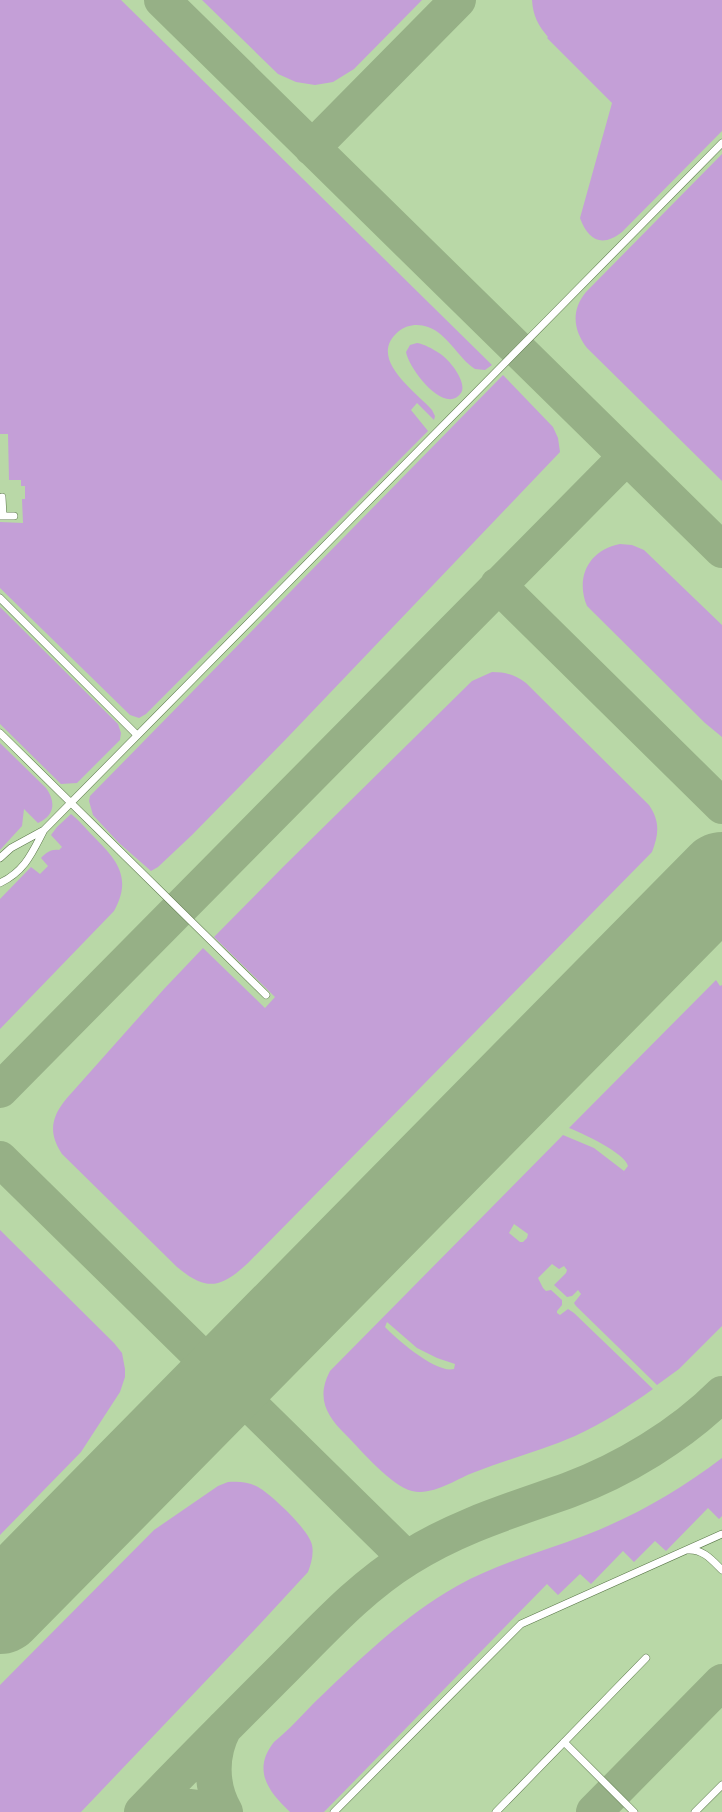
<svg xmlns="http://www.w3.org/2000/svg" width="722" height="1812" viewBox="0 0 722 1812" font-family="'Asap Condensed',sans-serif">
  <rect width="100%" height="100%" fill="#b9d8a7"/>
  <path fill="#c49fd7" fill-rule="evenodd" d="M0 0H121L492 365 485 370 475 369C458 358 448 334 428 327 418 323 406 325 399 331 366 358 415 391 432 410L435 416 434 420 417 403 411 410 428 431 146 714 139 718 130 715 0 588V522L23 523 22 499H25V486H21V480H9L8 434H0Z
    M202 0H422L354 69 333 82 315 85 296 82 278 74Z
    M532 0H722V131L622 232C602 248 588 240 580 218L612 103 547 38 548 37C538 25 533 16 532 0Z
    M722 154V481L587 348C573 330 571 310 586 292Z
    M417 343C424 344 433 349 439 353 448 358 468 382 461 393 445 416 409 369 406 352L410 345Z
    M503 375 553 427 558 438 560 452 287 738 192 835 158 867 151 871 119 843 93 815 89 801 90 796Z
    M620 544 632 545 644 550 722 625V737L705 723 587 606C575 577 589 550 620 544Z
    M0 607 118 724 121 733 120 740 77 783 61 784 0 724Z
    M492 672C506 672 515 675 526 683L649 805C660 821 659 834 652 852L248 1263C221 1288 207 1292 177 1267L62 1154C48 1133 51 1117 67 1098L164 989 203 948 265 1008 275 997 214 937 283 867 472 681Z
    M0 743 46 788C56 802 55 815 38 823L24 809 22 826 0 850Z
    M71 814C79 820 86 829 93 836 116 859 133 877 114 911L0 1029V899L31 867 40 874 48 866 41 858C47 852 51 849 59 850L62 847 51 835 57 827Z
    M716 980 720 986 722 985V1326L679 1369 657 1385 576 1306 574 1303 581 1294 578 1290 572 1296 567 1297 554 1285 566 1273 567 1270 564 1266 559 1269 552 1264 538 1278 543 1288 546 1291 551 1290 562 1300V1305L557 1311V1313L560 1315 568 1309 574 1313 653 1389C628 1407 603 1423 575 1436 543 1450 508 1459 475 1472 456 1479 433 1496 412 1491 391 1486 361 1450 346 1435 326 1415 316 1398 330 1371L563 1135 594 1148 624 1171 628 1166C625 1153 582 1133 569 1128ZM514 1224 528 1234 527 1238 523 1242H520L509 1233ZM387 1322 417 1348 437 1358 455 1364 454 1369C437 1374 396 1339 385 1327Z
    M0 1230 114 1343 122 1353 125 1369V1377L120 1392 81 1452 0 1535Z
    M722 1458V1516L719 1519 708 1508 666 1551 655 1541 634 1562 623 1551 591 1584 580 1574 558 1595 547 1584 324 1812H290C268 1791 252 1770 274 1742 289 1730 303 1714 317 1700 361 1658 404 1616 457 1586 498 1563 542 1552 586 1535 635 1516 680 1490 722 1458Z
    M228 1482C239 1481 249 1482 258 1487 272 1495 309 1530 312 1545 314 1554 311 1564 308 1572L260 1624 81 1812H0V1685L154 1530 218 1486Z"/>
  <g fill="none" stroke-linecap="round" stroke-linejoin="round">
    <path stroke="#96b086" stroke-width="36" d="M162 0 722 550
      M312 148 458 0
      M498 585 722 806
      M0 1090 626 457
      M0 1159 406 1558
      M224 1728C210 1754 210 1786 225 1812
      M142 1812C189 1763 237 1715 285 1667 324 1628 361 1587 408 1558 458 1526 513 1510 569 1490 623 1470 681 1435 722 1394
      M142 1812C168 1805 185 1803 211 1812
      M594 1812 722 1682"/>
    <path stroke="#96b086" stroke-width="90" d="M0 1609 722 877"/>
    <defs>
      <path id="service" d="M2 497 3 516
        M0 516H14
        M0 598 137 735
        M0 733 266 995
        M0 858 11 848 44 830
        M0 883C25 871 32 853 44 830L722 143
        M688 1550C703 1549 712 1560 722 1570
        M564 1742 634 1812
        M334 1812 521 1624 722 1534
        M496 1812 646 1658
        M695 1812 722 1785"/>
    </defs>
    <use href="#service" stroke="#5a7749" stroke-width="8"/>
    <use href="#service" stroke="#fff" stroke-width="7"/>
  </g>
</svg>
